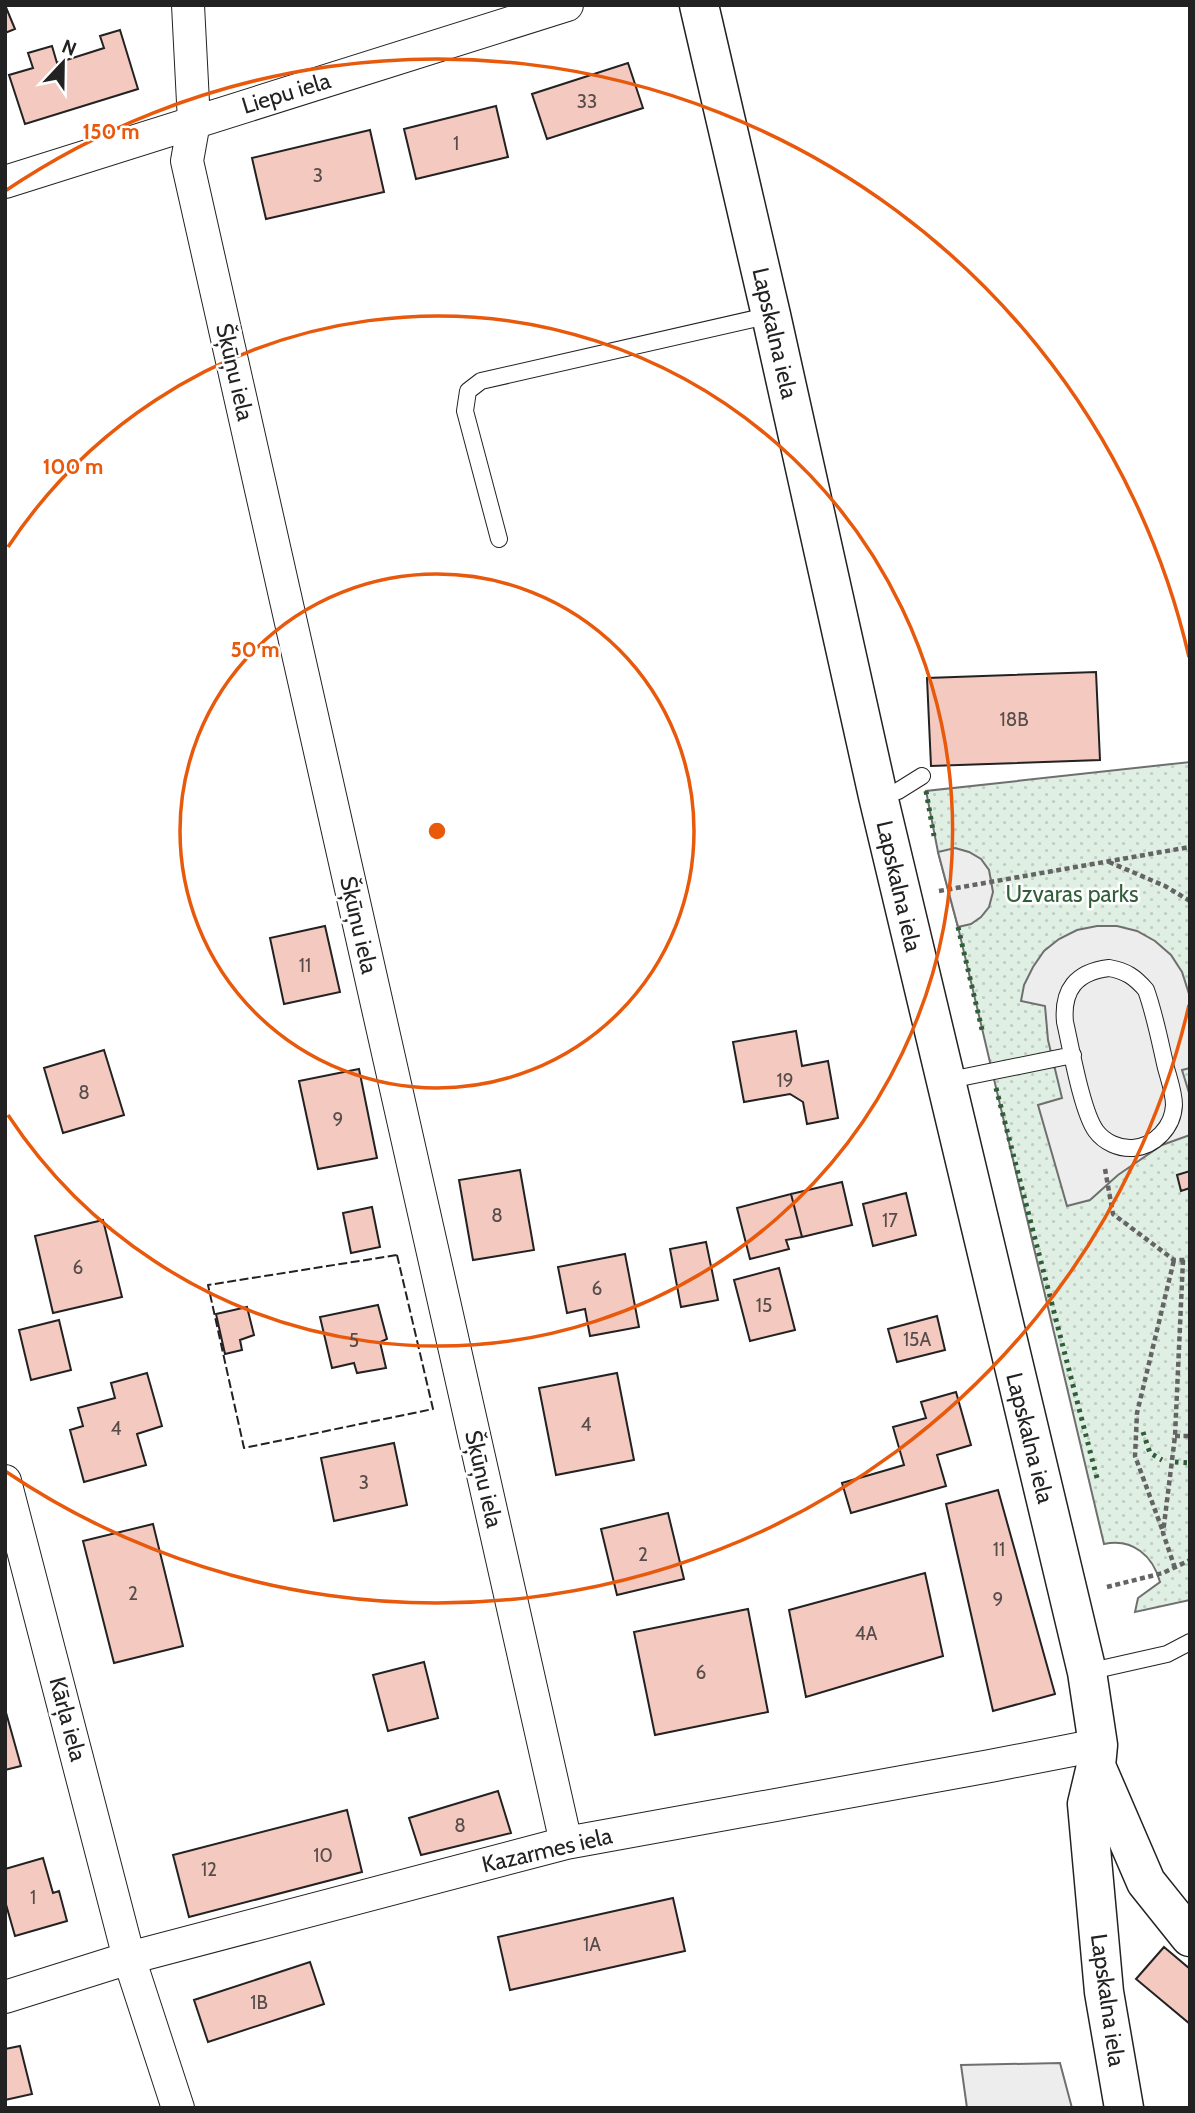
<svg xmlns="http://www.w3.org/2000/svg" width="1195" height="2113" viewBox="0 0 1195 2113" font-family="Cabin,sans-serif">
  <defs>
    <pattern id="park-dots" width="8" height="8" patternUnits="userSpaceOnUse" patternTransform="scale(1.75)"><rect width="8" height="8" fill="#e0efe3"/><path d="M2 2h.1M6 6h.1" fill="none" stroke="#c0cdc2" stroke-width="1.8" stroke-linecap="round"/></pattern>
  </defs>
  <rect width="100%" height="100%" fill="#fff"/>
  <path fill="url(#park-dots)" stroke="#6f6f6f" stroke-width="2" d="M1190 762V1600L1135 1612 1138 1598 1160 1582C1153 1556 1133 1538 1104 1544L958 927 938 852 926 791Z"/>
  <path fill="#ededed" stroke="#6f6f6f" stroke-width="2" d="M955 848 969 852 981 859 989 870 993 892 989 907 981 917 971 924 958 927 938 852Z
    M1097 926H1117L1137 931 1155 941 1171 955 1182 972 1190 997V1068L1182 1070 1190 1096V1135L1162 1145 1118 1175 1090 1200 1067 1206 1038 1105 1062 1098 1048 1040 1045 1006 1021 1001 1024 985 1033 967 1044 951 1059 939 1077 930Z
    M1060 2063 1072 2108H967L961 2065Z"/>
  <path fill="#f3c9c0" stroke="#222" stroke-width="2" d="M5 5 15 29 5 33Z
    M120 30 138 89 25 124 9 75 33 68 28 53 52 46 57 63 104 48 100 36Z
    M628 63 643 108 547 139 532 94Z
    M496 106 508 157 416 179 404 129Z
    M370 130 384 192 266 219 252 158Z
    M1096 672 1100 760 931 766 927 678Z
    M325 926 340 992 284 1004 270 938Z
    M796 1031 802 1066 828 1061 838 1118 807 1124 803 1102 790 1094 744 1102 733 1042Z
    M104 1050 124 1115 63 1133 44 1068Z
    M359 1069 377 1158 318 1169 299 1081Z
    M520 1170 534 1250 473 1260 459 1180Z
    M1190 1171V1188L1181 1191 1177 1175Z
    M842 1182 852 1225 802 1237 791 1194Z
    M906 1193 916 1235 873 1246 863 1204Z
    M791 1194 802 1237 786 1240 789 1249 750 1259 737 1208Z
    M372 1207 380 1247 351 1253 343 1213Z
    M103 1220 122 1297 53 1313 35 1236Z
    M706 1242 718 1300 681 1307 670 1249Z
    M625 1254 639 1327 590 1336 585 1309 567 1313 558 1267Z
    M779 1268 795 1330 750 1341 734 1280Z
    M378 1305 387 1339 380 1342 386 1368 357 1373 354 1363 332 1368 320 1317Z
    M247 1307 254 1335 240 1340 242 1350 225 1354 216 1314Z
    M937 1316 945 1350 897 1362 888 1329Z
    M59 1320 71 1370 31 1380 19 1330Z
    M147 1373 162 1426 137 1434 146 1465 84 1482 70 1430 83 1426 78 1408 115 1398 111 1383Z
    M617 1373 634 1460 556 1475 539 1388Z
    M956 1392 971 1445 937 1455 946 1486 851 1513 842 1483 904 1465 893 1427 926 1418 921 1402Z
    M394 1443 407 1505 334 1521 321 1458Z
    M998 1490 1055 1694 993 1711 946 1504Z
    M668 1513 684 1579 617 1595 601 1529Z
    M153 1524 183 1646 114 1663 83 1541Z
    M925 1573 943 1656 806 1697 789 1610Z
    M748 1609 768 1712 655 1735 634 1632Z
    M424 1662 438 1718 388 1731 373 1675Z
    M5 1709 21 1766 5 1770Z
    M498 1791 511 1833 421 1855 409 1818Z
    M347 1810 362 1872 189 1917 173 1855Z
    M43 1858 53 1893 59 1891 67 1921 15 1936 5 1901V1869Z
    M673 1898 685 1951 510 1990 498 1937Z
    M1164 1947 1190 1969V2024L1136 1979Z
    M310 1962 324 2004 208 2042 194 2000Z
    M20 2046 32 2094 5 2100V2049Z"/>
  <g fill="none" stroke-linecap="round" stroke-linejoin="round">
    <defs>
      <path id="service" d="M499 539 465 411 468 391 481 381 771 315
        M878 796 898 791 922 776
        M1109 968C1126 971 1135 977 1146 990 1155 1015 1160 1042 1166 1068 1169 1079 1174 1093 1174 1105 1173 1127 1155 1146 1133 1148 1119 1149 1104 1142 1096 1131 1082 1112 1071 1048 1065 1022 1062 990 1076 972 1109 968Z
        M945 1081 1073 1055
        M1087 1672 1167 1654 1190 1642"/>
      <path id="minor" d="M188 5 194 122 187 161 566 1843
        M5 182 567 5
        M5 1481 129 1958 178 2108
        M5 1997 129 1958 566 1843 990 1766 1098 1745"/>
      <path id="secondary" d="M699 5 771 315 878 796 1087 1672 1098 1745 1096 1766 1087 1804 1104 1992 1124 2108
        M1096 1766 1146 1882 1190 1937"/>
    </defs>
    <use href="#service" stroke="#222" stroke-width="18"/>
    <use href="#minor" stroke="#222" stroke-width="34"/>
    <use href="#secondary" stroke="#222" stroke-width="41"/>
    <path stroke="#646464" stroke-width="4.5" stroke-dasharray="5 3.5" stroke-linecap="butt" d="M1109 862 1165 886 1190 901
      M939 891 1190 847
      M1105 1169 1113 1214 1174 1260H1190
      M1175 1436H1190
      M1162 1529 1135 1456 1137 1413 1174 1260
      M1175 1568 1163 1533 1175 1436 1183 1260
      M1107 1587 1163 1573 1190 1560"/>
    <use href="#service" stroke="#fff" stroke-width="16"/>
    <use href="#minor" stroke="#fff" stroke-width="32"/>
    <use href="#secondary" stroke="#fff" stroke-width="38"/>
    <path stroke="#2f5e38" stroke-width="5" stroke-dasharray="3.5 5" stroke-linecap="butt" d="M926 791 934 836
      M958 927 983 1034
      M996 1088 1097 1478
      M1143 1432 1150 1453 1162 1460
      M1175 1462 1190 1463"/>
    <path stroke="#222" stroke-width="2" stroke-dasharray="9 3.5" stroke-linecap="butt" d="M397 1255 433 1409 244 1448 208 1285Z"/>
  </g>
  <g fill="none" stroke="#e8590c" stroke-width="3.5">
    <circle cx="437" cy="831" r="257"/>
    <path d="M8 547A515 515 0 1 1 8 1115"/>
    <path d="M1189 1005A772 772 0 0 1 5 1471M5 191A772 772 0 0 1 1189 657"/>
  </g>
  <g text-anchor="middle" stroke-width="5" stroke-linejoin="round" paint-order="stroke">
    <g font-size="19" fill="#564c4a">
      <text x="587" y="108">33</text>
      <text x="456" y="150">1</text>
      <text x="318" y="182">3</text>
      <text x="1014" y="726">18B</text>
      <text x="305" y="972">11</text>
      <text x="785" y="1087">19</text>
      <text x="84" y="1099">8</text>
      <text x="338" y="1126">9</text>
      <text x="497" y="1222">8</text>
      <text x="890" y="1227">17</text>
      <text x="78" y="1274">6</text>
      <text x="597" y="1295">6</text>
      <text x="764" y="1312">15</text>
      <text x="917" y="1346">15A</text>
      <text x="354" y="1347">5</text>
      <text x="586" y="1431">4</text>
      <text x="116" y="1435">4</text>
      <text x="364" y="1489">3</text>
      <text x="999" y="1556">11</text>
      <text x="643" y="1561">2</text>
      <text x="133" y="1600">2</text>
      <text x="998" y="1606">9</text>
      <text x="866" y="1640">4A</text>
      <text x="701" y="1679">6</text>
      <text x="460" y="1832">8</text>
      <text x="323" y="1862">10</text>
      <text x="209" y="1876">12</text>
      <text x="33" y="1904">1</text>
      <text x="592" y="1951">1A</text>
      <text x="259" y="2009">1B</text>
    </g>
    <g font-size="23" fill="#222" stroke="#fff">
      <text transform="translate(286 93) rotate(-17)" y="8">Liepu iela</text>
      <text transform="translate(775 333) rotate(77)" y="8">Lapskalna iela</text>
      <text transform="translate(235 372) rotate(77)" y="8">Šķūņu iela</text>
      <text transform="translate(899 886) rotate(77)" y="8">Lapskalna iela</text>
      <text transform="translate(359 925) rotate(77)" y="8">Šķūņu iela</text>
      <text transform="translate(1030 1438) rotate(76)" y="8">Lapskalna iela</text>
      <text transform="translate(484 1479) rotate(77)" y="8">Šķūņu iela</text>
      <text transform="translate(68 1719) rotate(75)" y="8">Kārļa iela</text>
      <text transform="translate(547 1850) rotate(-13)" y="8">Kazarmes iela</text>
      <text transform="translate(1108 2000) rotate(82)" y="8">Lapskalna iela</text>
    </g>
    <g font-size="23" fill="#2f5e38" stroke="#fff">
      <text x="1072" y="902">Uzvaras parks</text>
    </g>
  </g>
  <circle cx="437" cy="831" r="10" fill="#e8590c" stroke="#fff" stroke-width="3.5"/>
  <g font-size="21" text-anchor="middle" font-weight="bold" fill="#e8590c" stroke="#fff" stroke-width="5" stroke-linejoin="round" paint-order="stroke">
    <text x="111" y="139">150 m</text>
    <text x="73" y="474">100 m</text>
    <text x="255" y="657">50 m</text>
  </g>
  <rect width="1195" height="2113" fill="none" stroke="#222222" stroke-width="14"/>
  <g transform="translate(63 63) rotate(22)" stroke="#ffffff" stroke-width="5" paint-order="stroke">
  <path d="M0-5L12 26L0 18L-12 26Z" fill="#222222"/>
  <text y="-10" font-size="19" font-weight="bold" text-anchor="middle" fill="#222222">N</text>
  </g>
</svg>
